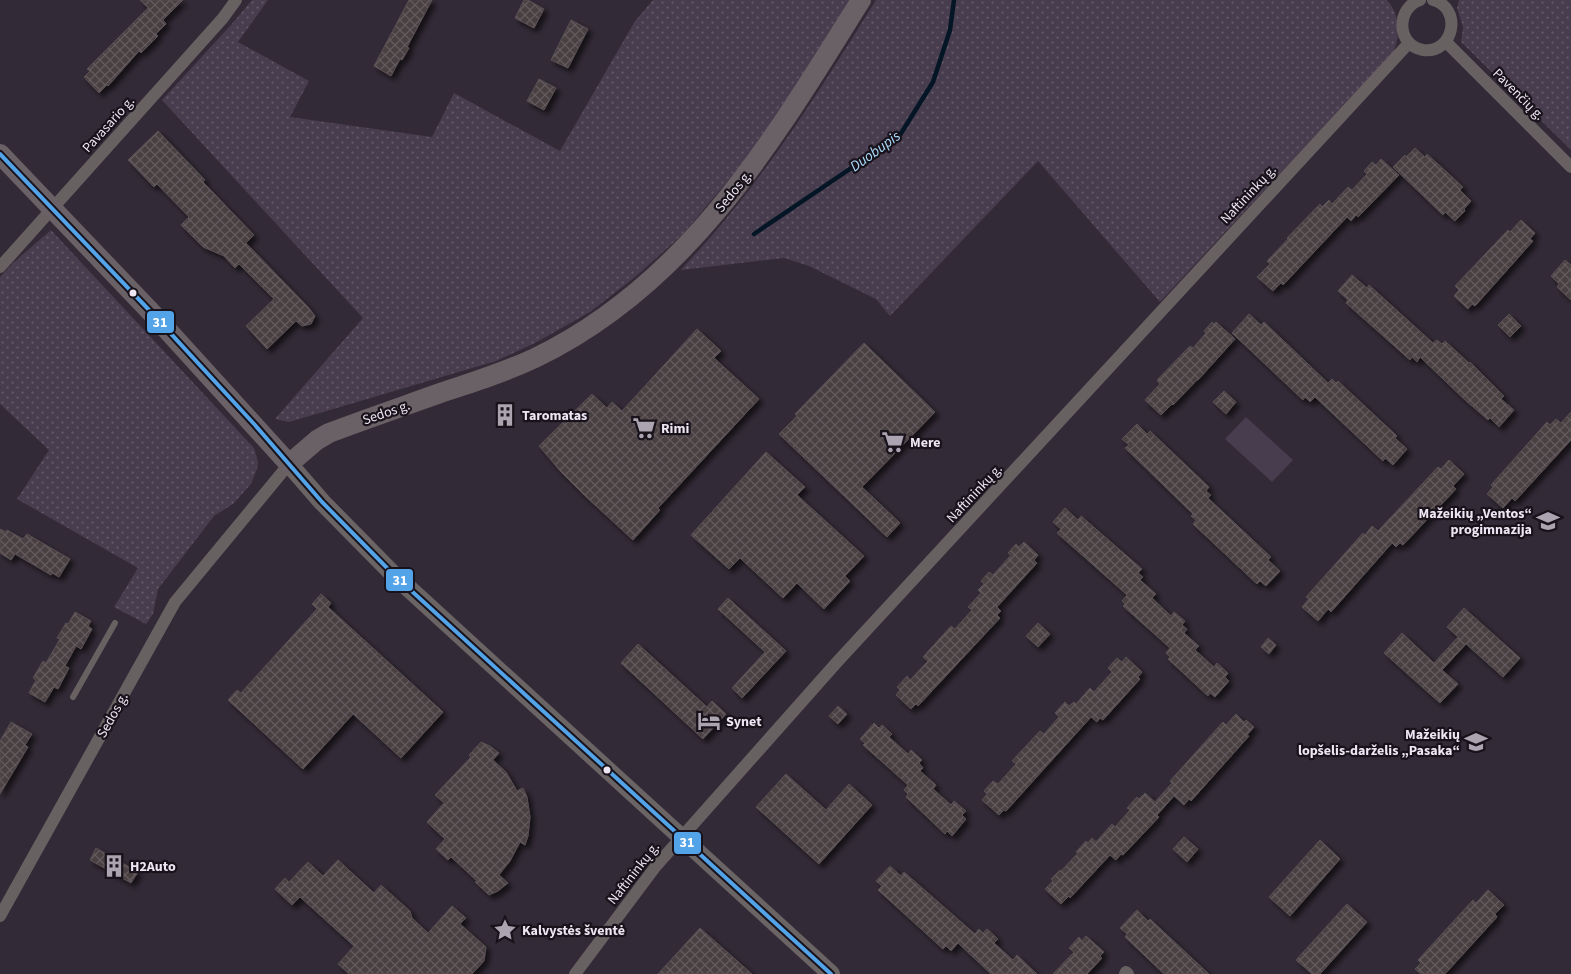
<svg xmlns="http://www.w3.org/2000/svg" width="1571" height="974" viewBox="0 0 1571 974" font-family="'Source Sans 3',sans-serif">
  <defs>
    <pattern id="grass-dots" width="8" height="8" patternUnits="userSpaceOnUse" patternTransform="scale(1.25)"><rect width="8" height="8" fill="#483d4e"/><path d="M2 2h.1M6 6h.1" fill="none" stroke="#635968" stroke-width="1.8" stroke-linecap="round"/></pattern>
    <pattern id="building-cross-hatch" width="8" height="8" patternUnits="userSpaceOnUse" patternTransform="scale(1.25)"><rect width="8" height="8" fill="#4a3f42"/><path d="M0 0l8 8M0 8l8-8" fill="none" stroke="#645b5e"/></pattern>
    <filter id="shadow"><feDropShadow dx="4" dy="4" stdDeviation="2.5" flood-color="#0009"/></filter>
  </defs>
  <rect width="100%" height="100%" fill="#322a36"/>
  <path fill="url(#grass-dots)" d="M252 0H268L238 42 309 81 290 117 432 137 454 93 560 151 635 21 653 0H849L789 99 751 154 682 235 635 277 590 312 535 343 496 361 289 422 275 419 363 318 162 100 231 25Z
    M876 0H1387C1400 14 1400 35 1394 51L1160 302 1038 161 890 316 876 299 809 266 784 258 681 270C697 252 714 234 729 215 784 148 830 74 876 0Z
    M1459 0H1571V150L1461 42 1463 27 1457 8Z
    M51 230 254 448 258 462 257 469 251 484 233 504 214 516 158 589 153 614 146 624 114 607 138 568 17 499 49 450 0 404V277L13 263Z"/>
  <path fill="#483d4e" d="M1246 417 1293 460 1272 482 1225 439Z"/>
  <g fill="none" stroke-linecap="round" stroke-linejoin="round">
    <path stroke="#041625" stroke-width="4.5" d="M754 234 900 135 933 82 950 30 954 0"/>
  </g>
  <path fill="url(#building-cross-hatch)" stroke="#584f52" filter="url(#shadow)" d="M140 0H183L163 20 166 24 156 34 158 36 141 53 139 51 108 86 107 85 99 93 84 77 90 71 87 69 148 8Z
    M409 0H432L407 47 409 48 402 60 400 59 391 76 374 66Z
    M524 0H528L544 9 534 28 515 18Z
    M571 20 588 29 568 68 551 60Z
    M539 79 556 88 544 110 527 101Z
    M158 131 205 180 203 182 254 235 246 243 309 308 315 316 311 324 302 326 296 321 267 349 246 326 274 299 239 264 235 268 224 256 203 247 181 225 189 217 157 184 154 187 128 160Z
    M1415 148 1425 157 1427 154 1450 175 1463 187 1460 190 1471 201 1464 209 1465 211 1455 221 1445 212 1443 215 1393 167 1405 155 1406 157Z
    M1381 159 1399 175 1358 217 1356 215 1351 221 1347 217 1283 285 1281 283 1273 291 1257 277 1270 264 1267 261 1288 239 1287 238 1320 204 1322 207 1329 200 1332 204 1348 187 1352 190 1367 174 1364 171 1372 162 1376 165Z
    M1521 220 1535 233 1530 239 1533 241 1475 306 1472 304 1468 309 1454 296 1459 290 1455 286 1508 230 1510 232Z
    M1565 260 1571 265V300L1557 287 1559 284 1551 276Z
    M1352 275 1367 288 1369 285 1433 343 1437 340 1442 344 1445 341 1469 363 1470 362 1504 396 1501 399 1514 410 1499 427 1490 418 1488 420 1465 400 1420 357 1417 362 1412 357 1410 360 1346 303 1348 300 1338 291Z
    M1249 314 1261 325 1264 322 1328 383 1332 379 1336 383 1338 381 1397 436 1395 438 1407 449 1393 465 1385 458 1383 461 1315 397 1310 402 1305 397 1303 400 1232 333Z
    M1509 314 1521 326 1510 337 1498 325Z
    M1212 322 1214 324 1216 322 1235 339 1198 380H1197L1173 405 1172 404 1161 415 1145 400 1160 384 1157 380 1190 346 1193 348 1206 333 1204 331Z
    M697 329 721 351 714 358 759 399 658 508 660 510 633 540 584 495 561 472 539 446 592 394 607 408 612 402 622 411Z
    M864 343 935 412 862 487 900 523 887 537 779 434 797 416 795 414Z
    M1224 391 1236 402 1226 414 1213 402Z
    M1571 412V440L1515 501 1512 498 1503 508 1487 494 1493 487 1491 485 1547 422 1550 425 1556 419 1561 423Z
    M1137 424 1147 434 1150 431 1209 487 1206 491 1211 495 1208 498 1271 557 1268 560 1280 571 1266 586 1260 581 1257 584 1193 524 1196 520 1191 516 1193 514 1125 448 1129 445 1122 439Z
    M766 452 805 487 797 495 864 556 845 576 850 581 824 609 797 583 783 598 740 558 729 569 691 535Z
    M1449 460 1464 474 1453 486 1456 489 1403 545 1400 543 1396 547 1392 543 1331 612 1328 609 1318 621 1302 607 1309 599 1306 597 1363 533 1365 535 1372 526 1378 531 1438 467 1441 469Z
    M1065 508 1078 520 1081 516 1142 569 1138 573 1143 577 1140 580 1156 594 1152 598 1171 616 1174 612 1185 621 1182 625 1187 629 1184 633 1199 646 1195 650 1214 667 1217 663 1228 673 1225 677 1229 681 1215 697 1210 693 1208 696 1168 659 1170 657 1166 653 1170 648 1123 606 1125 604 1122 601 1127 595 1057 533 1061 529 1053 522Z
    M0 529 6 532 7 530 23 539 27 534 70 559 59 577 52 573 51 575 15 554 11 560 0 553Z
    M1024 542 1038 555 1034 560 1037 563 997 607 1001 611 997 615 1000 618 918 706 916 704 911 709 896 695 900 690 897 687 907 676 910 680 928 661 923 657 951 626 955 629 972 610 968 607 981 593 978 590 984 584 981 581 989 572 993 575 1011 555 1008 553 1016 544 1019 547Z
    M321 594 331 603 328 607 443 712 401 758 353 714 303 769 228 700 237 690 241 693 317 609 312 604Z
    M728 598 786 651 742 698 732 688 765 652 718 609Z
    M1464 608 1520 658 1503 677 1466 644 1442 670 1458 684 1440 703 1384 653 1402 633 1434 663 1458 637 1447 627Z
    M75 612 91 621 88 626 92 629 81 649 76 646 65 666 69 668 58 689 54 687 45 702 29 693 36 680 33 678 43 661 46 663 60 639 57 638 66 623 68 624Z
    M1038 623 1050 634 1038 647 1026 636Z
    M1268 638 1276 645 1269 654 1261 647Z
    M638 644 707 707 712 701 726 714 703 739 621 663Z
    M1126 657 1142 672 1138 677 1140 679 1103 720 1100 718 1097 722 1091 717 1006 811 1004 810 999 815 982 800 987 794 984 791 993 781 998 784 1016 764 1012 761 1040 731 1044 734 1059 717 1055 713 1065 702 1069 706 1074 702 1076 704 1090 688 1094 692 1112 672 1108 668 1117 658 1122 662Z
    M838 706 847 714 838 724 829 716Z
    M1236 714 1244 722 1246 720 1254 727 1247 735 1249 736 1191 801 1189 799 1184 805 1174 796 1157 815 1159 817 1123 855 1121 854 1116 860 1110 855 1070 898 1069 896 1061 904 1045 889 1053 881 1051 879 1060 870 1061 871 1078 853 1076 852 1086 841 1088 843 1092 838 1096 842 1112 824 1115 827 1130 810 1127 808 1137 797 1139 799 1145 793 1155 802 1172 783 1170 781 1223 722 1226 725Z
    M11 722 32 734 25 745 28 747 0 794V741Z
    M874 723 879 728 882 725 892 734 889 737 908 754 911 750 922 760 919 763 923 768 920 771 936 785 933 789 951 805 954 801 966 811 962 815 966 819 952 836 947 831 945 834 906 797 908 794 904 790 908 785 863 745 865 743 860 739Z
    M481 742 490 746 499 753 493 760 506 772 517 791 523 788 527 797 530 817 528 836 525 845 520 842 510 861 499 875 508 883 498 891 489 895 475 882 477 881 451 857 448 860 436 849 445 839 427 822 444 803 435 795 471 757 469 755Z
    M786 774 826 810 849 784 872 805 819 864 756 807Z
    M1184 837 1198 849 1187 862 1173 849Z
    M1320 840 1340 859 1290 916 1269 897Z
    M96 848 138 872 131 883 90 860Z
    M338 860 374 893 381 885 410 911 412 918 428 933 452 906 466 918 460 924 486 947 484 961 472 974H349L338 964 354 946 300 897 292 905 275 889 285 878 289 882 308 862 323 876Z
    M890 866 901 876 904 872 975 934 979 929 983 933 987 929 998 939 994 943 1013 960 1017 955 1037 974H991L958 943 951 951 946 946 943 949 878 890 882 886 876 881Z
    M1488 890 1504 905 1495 914 1497 917 1445 974H1421L1415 969 1421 963 1418 960 1473 900 1476 903Z
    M1347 904 1367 922 1320 974H1312L1296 960Z
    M1137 910 1148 921 1150 919 1209 974H1164L1125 937 1127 934 1120 928Z
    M700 928 752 974H658Z
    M1086 936 1104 952 1100 956 1102 958 1087 974H1053L1074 952 1069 948 1079 937 1082 941Z"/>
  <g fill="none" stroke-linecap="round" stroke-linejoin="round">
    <path stroke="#686162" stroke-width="6" d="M73 697 115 623"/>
    <path stroke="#686162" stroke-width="12" d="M1420 0C1396 8 1396 45 1423 50 1454 54 1463 8 1433 0
      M1446 42 1571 167
      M0 267 223 18 236 0
      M0 916 175 602 289 464
      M575 974 656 866 838 661 1409 43
      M1125 974 1126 972 1128 974"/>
    <path stroke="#6b6465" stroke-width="18" d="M289 464 322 502 393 574 831 974"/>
    <path stroke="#696165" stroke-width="20" d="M0 154 150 311 289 464 317 440 329 433C366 419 404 406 443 392 474 382 505 372 535 358 689 284 774 139 861 0"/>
    <defs>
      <path id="bus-1" d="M0 154 150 311 255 425 322 502 393 574 831 974"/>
    </defs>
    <use href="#bus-1" stroke="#18121b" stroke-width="8"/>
    <use href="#bus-1" stroke="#53a3e8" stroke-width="4"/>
  </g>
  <defs>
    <symbol id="building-bare" viewBox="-9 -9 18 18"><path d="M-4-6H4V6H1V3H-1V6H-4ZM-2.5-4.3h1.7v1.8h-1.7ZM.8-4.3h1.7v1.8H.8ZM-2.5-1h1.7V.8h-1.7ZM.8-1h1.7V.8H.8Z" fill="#aca4b1" stroke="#18121b" stroke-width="2.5" paint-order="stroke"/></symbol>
    <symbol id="supermarket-bare" viewBox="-9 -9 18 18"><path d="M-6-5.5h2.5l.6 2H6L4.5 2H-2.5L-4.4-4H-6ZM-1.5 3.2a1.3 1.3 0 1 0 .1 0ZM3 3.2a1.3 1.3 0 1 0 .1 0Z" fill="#aca4b1" stroke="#18121b" stroke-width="2.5" paint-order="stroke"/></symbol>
    <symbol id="school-bare" viewBox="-9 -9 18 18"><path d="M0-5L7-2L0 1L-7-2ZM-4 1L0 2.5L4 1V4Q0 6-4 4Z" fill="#aca4b1" stroke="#18121b" stroke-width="2.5" paint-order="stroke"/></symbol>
    <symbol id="hotel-bare" viewBox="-9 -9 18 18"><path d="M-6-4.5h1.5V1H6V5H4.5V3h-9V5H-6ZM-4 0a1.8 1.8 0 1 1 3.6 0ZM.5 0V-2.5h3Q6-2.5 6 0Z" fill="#aca4b1" stroke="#18121b" stroke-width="2.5" paint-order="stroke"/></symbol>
    <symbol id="sight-bare" viewBox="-9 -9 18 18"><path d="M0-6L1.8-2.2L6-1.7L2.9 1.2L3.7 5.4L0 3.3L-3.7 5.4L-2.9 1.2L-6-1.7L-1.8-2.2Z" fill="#aca4b1" stroke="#18121b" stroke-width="2.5" paint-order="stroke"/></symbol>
  </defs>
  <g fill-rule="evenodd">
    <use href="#building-bare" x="489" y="399" width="32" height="32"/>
    <use href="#supermarket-bare" x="628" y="412" width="32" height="32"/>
    <use href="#supermarket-bare" x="877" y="426" width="32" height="32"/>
    <use href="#school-bare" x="1532" y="505" width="32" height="32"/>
    <use href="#hotel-bare" x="693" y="705" width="32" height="32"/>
    <use href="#school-bare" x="1460" y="726" width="32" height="32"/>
    <use href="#building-bare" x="98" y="850" width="32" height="32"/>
    <use href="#sight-bare" x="489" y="914" width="32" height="32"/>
  </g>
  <g fill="#eee6f3" stroke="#18121b" stroke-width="2">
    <circle cx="133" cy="293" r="4.5"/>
    <circle cx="607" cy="770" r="4.5"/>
  </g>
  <g text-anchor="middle" stroke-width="4.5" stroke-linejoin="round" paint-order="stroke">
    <g font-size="14" fill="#eee6f3" stroke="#18121b">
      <text transform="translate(1519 94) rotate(45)" y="5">Pavenčių g.</text>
      <text transform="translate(108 124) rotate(-48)" y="5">Pavasario g.</text>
      <text transform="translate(733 191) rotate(-51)" y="5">Sedos g.</text>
      <text transform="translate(1248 194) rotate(-47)" y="5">Naftininkų g.</text>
      <text transform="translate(386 412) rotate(-19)" y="5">Sedos g.</text>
      <text transform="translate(974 493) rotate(-47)" y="5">Naftininkų g.</text>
      <text transform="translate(112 715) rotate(-61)" y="5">Sedos g.</text>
      <text transform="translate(633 873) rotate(-52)" y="5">Naftininkų g.</text>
    </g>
    <g font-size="14" font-weight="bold" fill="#eee6f3" stroke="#18121b" text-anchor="start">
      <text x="522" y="420">Taromatas</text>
      <text x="661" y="433">Rimi</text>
      <text x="910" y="447">Mere</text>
      <text x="1532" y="518" text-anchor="end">Mažeikių „Ventos“<tspan x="1532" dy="16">progimnazija</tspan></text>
      <text x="726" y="726">Synet</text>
      <text x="1460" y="739" text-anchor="end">Mažeikių<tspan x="1460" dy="16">lopšelis-darželis „Pasaka“</tspan></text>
      <text x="130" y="871">H2Auto</text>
      <text x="522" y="935">Kalvystės šventė</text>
    </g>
    <g font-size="15" font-style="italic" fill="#aadcfc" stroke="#18121b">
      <text transform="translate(875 151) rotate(-36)" y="5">Duobupis</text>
    </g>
  </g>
  <g stroke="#18121b" stroke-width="2">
    <rect x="146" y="310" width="29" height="24" rx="5" fill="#53a3e8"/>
    <rect x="385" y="568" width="29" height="24" rx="5" fill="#53a3e8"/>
    <rect x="673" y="831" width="29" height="24" rx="5" fill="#53a3e8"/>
  </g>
  <g font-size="14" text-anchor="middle" font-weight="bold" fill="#fff">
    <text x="160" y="327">31</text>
    <text x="400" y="585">31</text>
    <text x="687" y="847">31</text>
  </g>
</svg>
